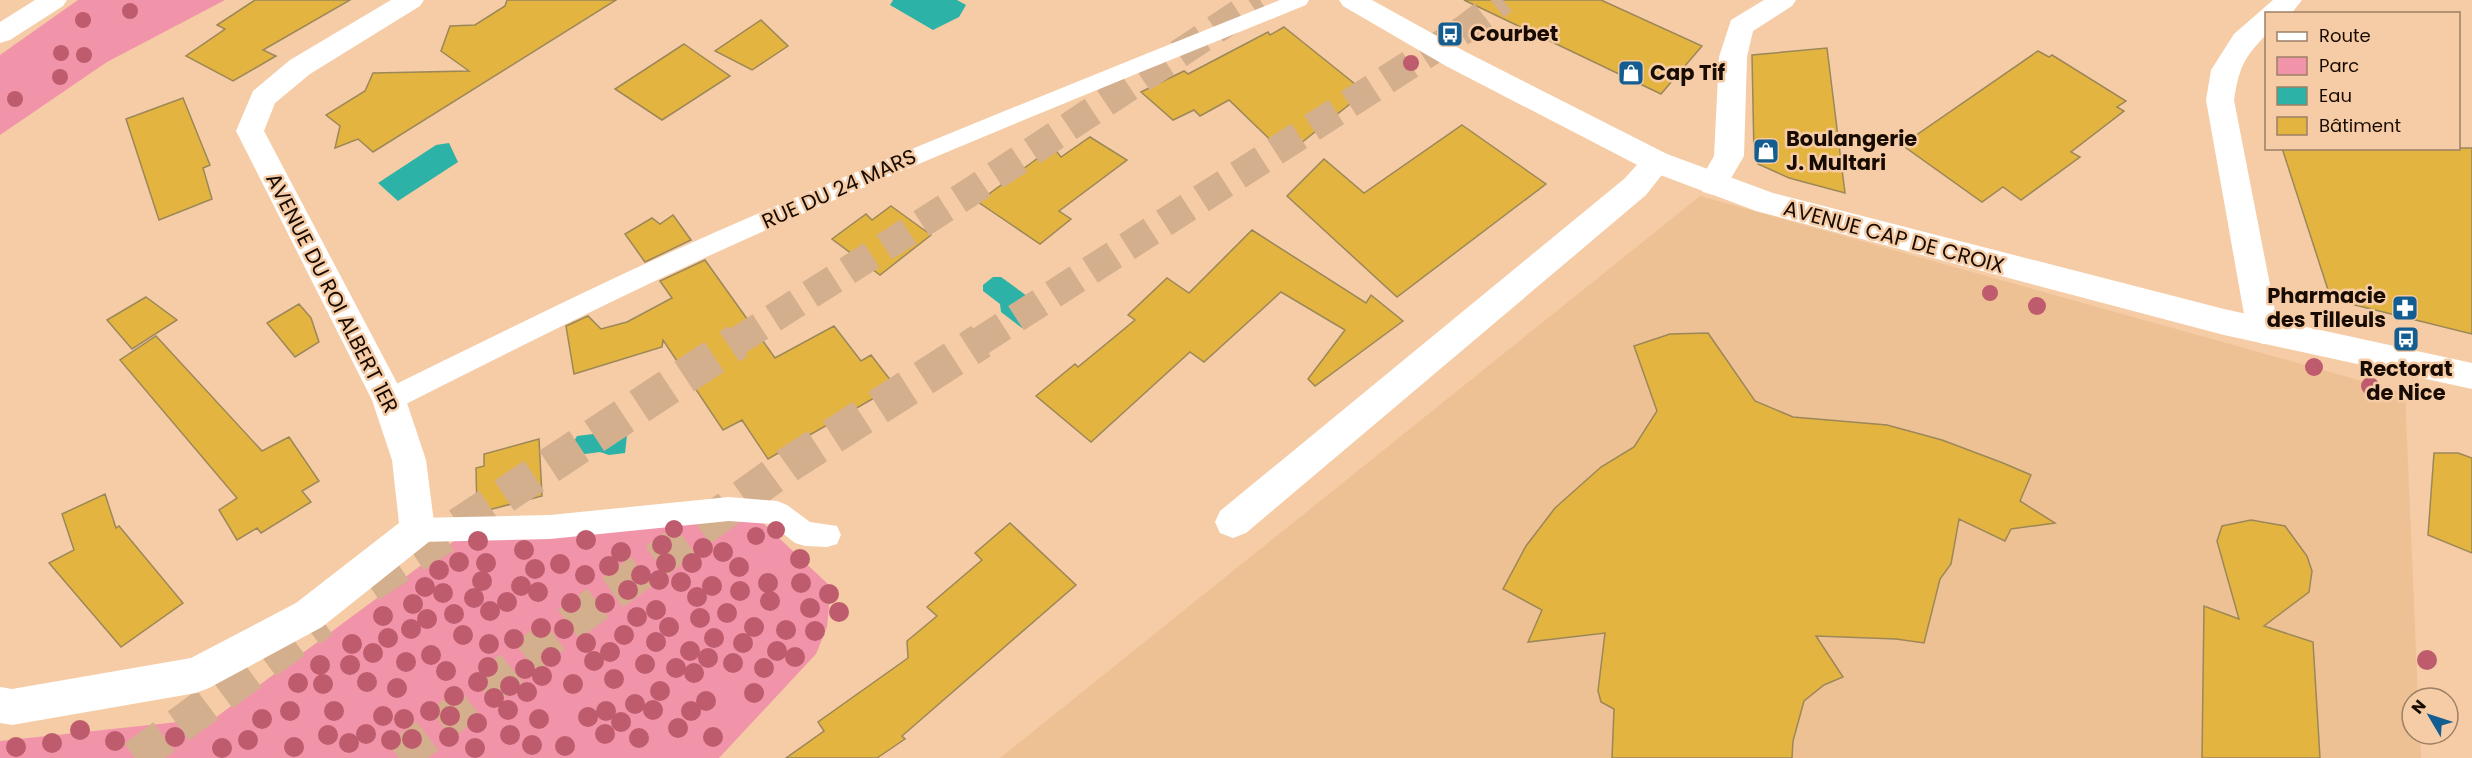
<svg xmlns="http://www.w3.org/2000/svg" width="2472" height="758" viewBox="0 0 2472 758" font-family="Poppins,sans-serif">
  <rect width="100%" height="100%" fill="#f5cca6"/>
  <path fill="#eec195" d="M1700 196 2405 393 2418 698H2412V734H2420L2421 758H1000Z"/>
  <path fill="#f194a9" d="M78 0H225L107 62 0 135V55Z
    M742 503 831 587 827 627 816 654 719 758H0V741L215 718 477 524Z"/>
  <path fill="#2cb2a6" d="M893 0H957L966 5 959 17 933 30 890 5Z
    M449 143 458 162 398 201 378 183 436 145Z
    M993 277H1001L1045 309 1022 328 1001 312 1000 304 983 291V285Z
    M618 431 627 435 625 453 609 455 600 452 585 454 573 451 572 445 577 436Z"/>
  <path fill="#e4b440" stroke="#9c8759" stroke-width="1.5" d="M255 0H350L263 50 276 56 233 81 186 56 225 29 217 25Z
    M507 0H616L373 152 358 139 335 148 340 126 326 115 365 91 373 73 469 71 441 51 450 26 475 25 505 6Z
    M1464 0H1601L1702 46 1661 94Z
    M761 20 788 46 752 70 715 51Z
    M1284 27 1365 92 1286 155 1229 100 1200 116 1194 110 1173 120 1141 92 1184 71 1188 74 1268 32 1270 35Z
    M684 44 730 76 662 120 615 89Z
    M1827 48 1845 193 1789 178 1758 164V155H1754L1752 55Z
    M2038 51 2049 57 2052 55 2126 101 2117 107 2124 111 2071 152 2080 157 2021 200 2003 187 1982 202 1902 145Z
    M183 98 210 165 203 168 212 199 159 220 126 119Z
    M1462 125 1546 184 1397 297 1287 196 1324 159 1364 193Z
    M1090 137 1127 160 1059 211 1071 219 1040 244 978 202 1053 147 1061 157Z
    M2282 148H2472V334L2331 299Z
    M891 206 931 235 880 275 832 239 866 214 872 220Z
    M673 215 691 240 645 262 625 234 652 218 660 224Z
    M1252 230 1366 303 1371 295 1403 321 1315 386 1308 379 1345 330 1281 292 1204 362 1190 352 1091 442 1036 396 1075 364 1078 367 1135 320 1128 315 1167 278 1189 293Z
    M705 260 775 358 834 326 861 361 871 355 895 386 768 459 742 420 723 430 663 340 662 347 574 374 566 326 588 316 601 329 627 322 672 298 660 281Z
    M146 297 177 320 132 349 107 320Z
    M299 304 311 318 319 342 295 357 267 323Z
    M1708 333 1755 401 1793 417 1887 425 1942 440 2003 463 2031 475 2020 501 2055 523 2011 529 2005 541 1959 519 1951 564 1940 579 1924 643 1896 639 1816 636 1843 677 1824 685 1804 701 1793 741 1792 758H1612L1614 709 1601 702 1598 691 1605 633 1528 642 1542 610 1503 589 1526 546 1555 508 1601 467 1634 447 1657 411 1634 346 1670 334Z
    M156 336 262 451 289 437 319 481 302 491 311 502 261 533 257 528 237 540 219 510 237 498 120 360Z
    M539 439 542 496 477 513 476 468 484 466V454Z
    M2434 453H2458L2472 458V553L2428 535Z
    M105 494 116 528 119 526 183 603 121 647 49 563 74 550 62 514Z
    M2251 520 2285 526 2307 556 2312 571 2309 592 2264 626 2313 642 2320 758H2202L2204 606 2239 619 2217 541 2222 526Z
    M1010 523 1076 585 902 736 905 739 877 758H786L824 731 818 722 908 658 907 641 937 616 927 607 982 560 975 553Z"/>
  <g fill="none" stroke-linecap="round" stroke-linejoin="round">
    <path stroke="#d4af8d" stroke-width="29" stroke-dasharray="29 15" stroke-linecap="butt" d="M736 342 972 191 1260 0
      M979 342 1465 29 1503 0"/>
    <path stroke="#d4af8d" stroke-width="36" stroke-dasharray="36 18" stroke-linecap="butt" d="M369 585 738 341
      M135 758 322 620
      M399 758 550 638 788 465 981 341"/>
    <path fill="#fff" fill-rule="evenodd" d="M1280 0H1309L1306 5C1115 83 923 159 735 244 621 295 510 352 398 408L389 411 380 408 376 400 380 392C492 337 604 281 718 231 904 150 1092 76 1280 0Z
      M729 497 777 501 787 505 810 522 837 526 841 535 837 544 827 547 805 546 795 543 771 524 729 521 550 539 417 542 407 539 403 530 407 521 417 518 550 515Z"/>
    <path fill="#fff" fill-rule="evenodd" d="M391 0H424L420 6 310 74 275 103 264 131 406 400 426 460 435 530 430 541 322 627 209 688 196 693 12 725 0 723V687L12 689 191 658 296 603 399 523 392 460 372 400 236 131 253 91 290 60Z
      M1764 0H1796L1792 6 1753 31 1747 57 1744 156 1723 192 1713 195 1703 192 1698 184 1714 156 1719 57 1731 20Z
      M2273 0H2302L2291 14H2266V35C2243 58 2239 69 2234 100L2279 331 2274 340 2263 344 2252 340 2247 331 2206 100 2211 70 2234 34Z
      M1657 151 1667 154 1672 162 1646 195 1246 533 1233 538 1220 533 1215 522 1220 511 1624 179 1647 154Z"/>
    <path fill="#fff" fill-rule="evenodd" d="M35 0H67L63 6 10 40 0 43V22Z
      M1339 0H1372L1466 52 1667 154 1773 193 2224 309 2472 363V389L2224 335 1756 211 1647 170 1446 66 1343 6Z"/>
  </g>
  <g fill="#be5c6e">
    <circle cx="130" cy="11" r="8"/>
    <circle cx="83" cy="20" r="8"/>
    <circle cx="61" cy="53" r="8"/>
    <circle cx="84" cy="55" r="8"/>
    <circle cx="1411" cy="63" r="8"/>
    <circle cx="60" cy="77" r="8"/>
    <circle cx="15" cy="99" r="8"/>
    <circle cx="1990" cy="293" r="8"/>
    <circle cx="2037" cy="306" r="9"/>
    <circle cx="2314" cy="367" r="9"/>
    <circle cx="2370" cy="386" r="9"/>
    <circle cx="674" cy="529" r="9"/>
    <circle cx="776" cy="530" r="9"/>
    <circle cx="756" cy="536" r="9"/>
    <circle cx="586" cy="540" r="10"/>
    <circle cx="478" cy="541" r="10"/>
    <circle cx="662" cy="545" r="10"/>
    <circle cx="703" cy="548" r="10"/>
    <circle cx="524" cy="550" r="10"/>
    <circle cx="621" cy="552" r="10"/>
    <circle cx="723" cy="552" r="10"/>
    <circle cx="800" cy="559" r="10"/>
    <circle cx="459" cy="562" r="10"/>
    <circle cx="486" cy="563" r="10"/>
    <circle cx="666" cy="563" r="10"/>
    <circle cx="692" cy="563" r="10"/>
    <circle cx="560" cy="564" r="10"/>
    <circle cx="609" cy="566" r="10"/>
    <circle cx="739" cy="567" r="10"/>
    <circle cx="535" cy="569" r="10"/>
    <circle cx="439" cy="570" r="10"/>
    <circle cx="585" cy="575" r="10"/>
    <circle cx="641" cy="575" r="10"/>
    <circle cx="659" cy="580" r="10"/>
    <circle cx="482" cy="581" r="10"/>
    <circle cx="681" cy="582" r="10"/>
    <circle cx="768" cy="583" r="10"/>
    <circle cx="801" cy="583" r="10"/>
    <circle cx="521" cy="586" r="10"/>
    <circle cx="712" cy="586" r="10"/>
    <circle cx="425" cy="587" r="10"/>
    <circle cx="628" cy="590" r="10"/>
    <circle cx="740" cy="591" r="10"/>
    <circle cx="538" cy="592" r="10"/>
    <circle cx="443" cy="593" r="10"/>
    <circle cx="829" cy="594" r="10"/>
    <circle cx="697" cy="597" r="10"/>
    <circle cx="474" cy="598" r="10"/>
    <circle cx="770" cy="601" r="10"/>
    <circle cx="507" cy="602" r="10"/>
    <circle cx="571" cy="603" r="10"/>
    <circle cx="605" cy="603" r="10"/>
    <circle cx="413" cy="604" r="10"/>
    <circle cx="810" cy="608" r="10"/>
    <circle cx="656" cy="610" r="10"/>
    <circle cx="490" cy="611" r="10"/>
    <circle cx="839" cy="612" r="10"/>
    <circle cx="727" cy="613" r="10"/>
    <circle cx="454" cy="614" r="10"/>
    <circle cx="383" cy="616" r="10"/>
    <circle cx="637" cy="617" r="10"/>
    <circle cx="700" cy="618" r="10"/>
    <circle cx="427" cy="619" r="10"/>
    <circle cx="669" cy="627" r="10"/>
    <circle cx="754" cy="627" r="10"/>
    <circle cx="541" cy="628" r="10"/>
    <circle cx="411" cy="629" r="10"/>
    <circle cx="564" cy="629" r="10"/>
    <circle cx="786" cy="630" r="10"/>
    <circle cx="815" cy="631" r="10"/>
    <circle cx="463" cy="635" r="10"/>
    <circle cx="624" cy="635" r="10"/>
    <circle cx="388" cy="638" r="10"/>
    <circle cx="714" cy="638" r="10"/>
    <circle cx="514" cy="639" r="10"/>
    <circle cx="656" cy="642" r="10"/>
    <circle cx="586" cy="643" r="10"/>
    <circle cx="743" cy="643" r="10"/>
    <circle cx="352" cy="644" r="10"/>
    <circle cx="489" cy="644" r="10"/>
    <circle cx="690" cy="651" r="10"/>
    <circle cx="777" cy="651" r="10"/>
    <circle cx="610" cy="652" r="10"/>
    <circle cx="373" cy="653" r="10"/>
    <circle cx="431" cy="655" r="10"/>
    <circle cx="551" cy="657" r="10"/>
    <circle cx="795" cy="657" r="10"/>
    <circle cx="708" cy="658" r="10"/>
    <circle cx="2427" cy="660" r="10"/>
    <circle cx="594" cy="661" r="10"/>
    <circle cx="406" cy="662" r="10"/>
    <circle cx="733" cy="663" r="10"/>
    <circle cx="645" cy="664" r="10"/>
    <circle cx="320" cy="665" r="10"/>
    <circle cx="350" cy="665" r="10"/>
    <circle cx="488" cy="667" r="10"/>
    <circle cx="676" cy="668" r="10"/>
    <circle cx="764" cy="668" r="10"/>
    <circle cx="525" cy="669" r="10"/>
    <circle cx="446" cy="671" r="10"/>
    <circle cx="694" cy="673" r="10"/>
    <circle cx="542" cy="676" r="10"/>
    <circle cx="614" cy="679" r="10"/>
    <circle cx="367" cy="682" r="10"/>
    <circle cx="478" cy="682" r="10"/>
    <circle cx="298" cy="683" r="10"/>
    <circle cx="323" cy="684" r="10"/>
    <circle cx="573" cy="684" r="10"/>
    <circle cx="510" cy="686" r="10"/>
    <circle cx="397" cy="688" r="10"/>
    <circle cx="660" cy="691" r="10"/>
    <circle cx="527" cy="692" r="10"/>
    <circle cx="754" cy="693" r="10"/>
    <circle cx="454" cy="696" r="10"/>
    <circle cx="494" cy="698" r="10"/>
    <circle cx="706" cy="701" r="10"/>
    <circle cx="635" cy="704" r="10"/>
    <circle cx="508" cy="710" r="10"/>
    <circle cx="653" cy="710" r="10"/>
    <circle cx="290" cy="711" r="10"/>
    <circle cx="334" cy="711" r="10"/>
    <circle cx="430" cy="711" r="10"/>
    <circle cx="606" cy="711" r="10"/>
    <circle cx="691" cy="711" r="10"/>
    <circle cx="383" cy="716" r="10"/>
    <circle cx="450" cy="716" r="10"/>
    <circle cx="588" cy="717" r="10"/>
    <circle cx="262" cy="719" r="10"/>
    <circle cx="404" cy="719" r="10"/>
    <circle cx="539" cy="719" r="10"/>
    <circle cx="621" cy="722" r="10"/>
    <circle cx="477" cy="723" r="10"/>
    <circle cx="678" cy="728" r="10"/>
    <circle cx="80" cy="730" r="10"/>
    <circle cx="366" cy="734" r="10"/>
    <circle cx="605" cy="734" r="10"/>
    <circle cx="328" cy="735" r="10"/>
    <circle cx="510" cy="735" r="10"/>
    <circle cx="175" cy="737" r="10"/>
    <circle cx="449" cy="737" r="10"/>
    <circle cx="713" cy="737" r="10"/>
    <circle cx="639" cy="738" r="10"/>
    <circle cx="412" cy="739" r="10"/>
    <circle cx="248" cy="740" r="10"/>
    <circle cx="391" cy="740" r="10"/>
    <circle cx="115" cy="741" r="10"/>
    <circle cx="52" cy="743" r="10"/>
    <circle cx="349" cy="743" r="10"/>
    <circle cx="532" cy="745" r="10"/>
    <circle cx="565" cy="746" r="10"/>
    <circle cx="16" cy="747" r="10"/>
    <circle cx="294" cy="747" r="10"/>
    <circle cx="222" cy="748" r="10"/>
    <circle cx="475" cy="748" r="10"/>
  </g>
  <defs>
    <symbol id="bus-square" viewBox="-11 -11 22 22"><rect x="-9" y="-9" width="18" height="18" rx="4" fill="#145d91" stroke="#f5cca6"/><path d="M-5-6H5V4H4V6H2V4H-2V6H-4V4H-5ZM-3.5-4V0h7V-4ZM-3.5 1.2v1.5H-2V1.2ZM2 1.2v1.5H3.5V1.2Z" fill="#fff"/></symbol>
    <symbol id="shop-square" viewBox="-11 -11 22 22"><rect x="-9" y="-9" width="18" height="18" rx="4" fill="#145d91" stroke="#f5cca6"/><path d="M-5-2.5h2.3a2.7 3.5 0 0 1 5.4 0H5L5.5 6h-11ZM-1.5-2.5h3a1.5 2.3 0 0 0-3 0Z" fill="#fff"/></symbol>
    <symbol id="pharmacy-square" viewBox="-11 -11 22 22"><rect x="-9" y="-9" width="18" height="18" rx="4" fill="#145d91" stroke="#f5cca6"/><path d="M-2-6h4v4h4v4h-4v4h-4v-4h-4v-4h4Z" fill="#fff"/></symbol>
  </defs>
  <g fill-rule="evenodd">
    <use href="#bus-square" x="1435" y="19" width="30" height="30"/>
    <use href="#shop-square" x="1616" y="58" width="30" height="30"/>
    <use href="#shop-square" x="1751" y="136" width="30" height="30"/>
    <use href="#pharmacy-square" x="2390" y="293" width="30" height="30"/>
    <use href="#bus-square" x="2391" y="324" width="30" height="30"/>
  </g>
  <g text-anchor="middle" stroke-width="5" stroke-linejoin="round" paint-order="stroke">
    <g font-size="21" font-weight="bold" fill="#180b01" stroke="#f5cca6" text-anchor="start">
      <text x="1470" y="41">Courbet</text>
      <text x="1650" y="80">Cap Tif</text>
      <text x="1786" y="146">Boulangerie<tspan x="1786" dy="24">J. Multari</tspan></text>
      <text x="2386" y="303" text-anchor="end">Pharmacie<tspan x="2386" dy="24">des Tilleuls</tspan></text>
      <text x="2406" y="376" text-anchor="middle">Rectorat<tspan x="2406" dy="24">de Nice</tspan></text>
    </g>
    <g font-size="21" fill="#180b01" stroke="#f5cca6">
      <text transform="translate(839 189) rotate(-24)" y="7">RUE DU 24 MARS</text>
      <text transform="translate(1894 237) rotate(15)" y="7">AVENUE CAP DE CROIX</text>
      <text transform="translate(332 293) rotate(63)" y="7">AVENUE DU ROI ALBERT 1ER</text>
    </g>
  </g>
  <rect x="2265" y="12" width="195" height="138" fill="#f5cca6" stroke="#9d7f64" stroke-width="1.5"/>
  <rect x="2277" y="32" width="30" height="9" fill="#ffffff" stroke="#9d7f64" stroke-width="1.5"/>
  <text x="2319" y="42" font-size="18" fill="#180b01">Route</text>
  <rect x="2277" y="57" width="30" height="18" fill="#f194a9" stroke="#9d7f64" stroke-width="1.5"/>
  <text x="2319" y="72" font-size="18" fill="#180b01">Parc</text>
  <rect x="2277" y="87" width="30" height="18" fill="#2cb2a6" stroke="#9d7f64" stroke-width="1.5"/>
  <text x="2319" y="102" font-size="18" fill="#180b01">Eau</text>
  <rect x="2277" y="117" width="30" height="18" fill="#e4b440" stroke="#9d7f64" stroke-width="1.5"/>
  <text x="2319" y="132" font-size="18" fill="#180b01">Bâtiment</text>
  <g transform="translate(2430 716) rotate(309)"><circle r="28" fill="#f5cca6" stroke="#9d7f64" stroke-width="1.5"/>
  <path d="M0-4.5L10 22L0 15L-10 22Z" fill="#145d91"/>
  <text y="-9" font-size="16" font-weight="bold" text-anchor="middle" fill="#180b01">N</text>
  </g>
</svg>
